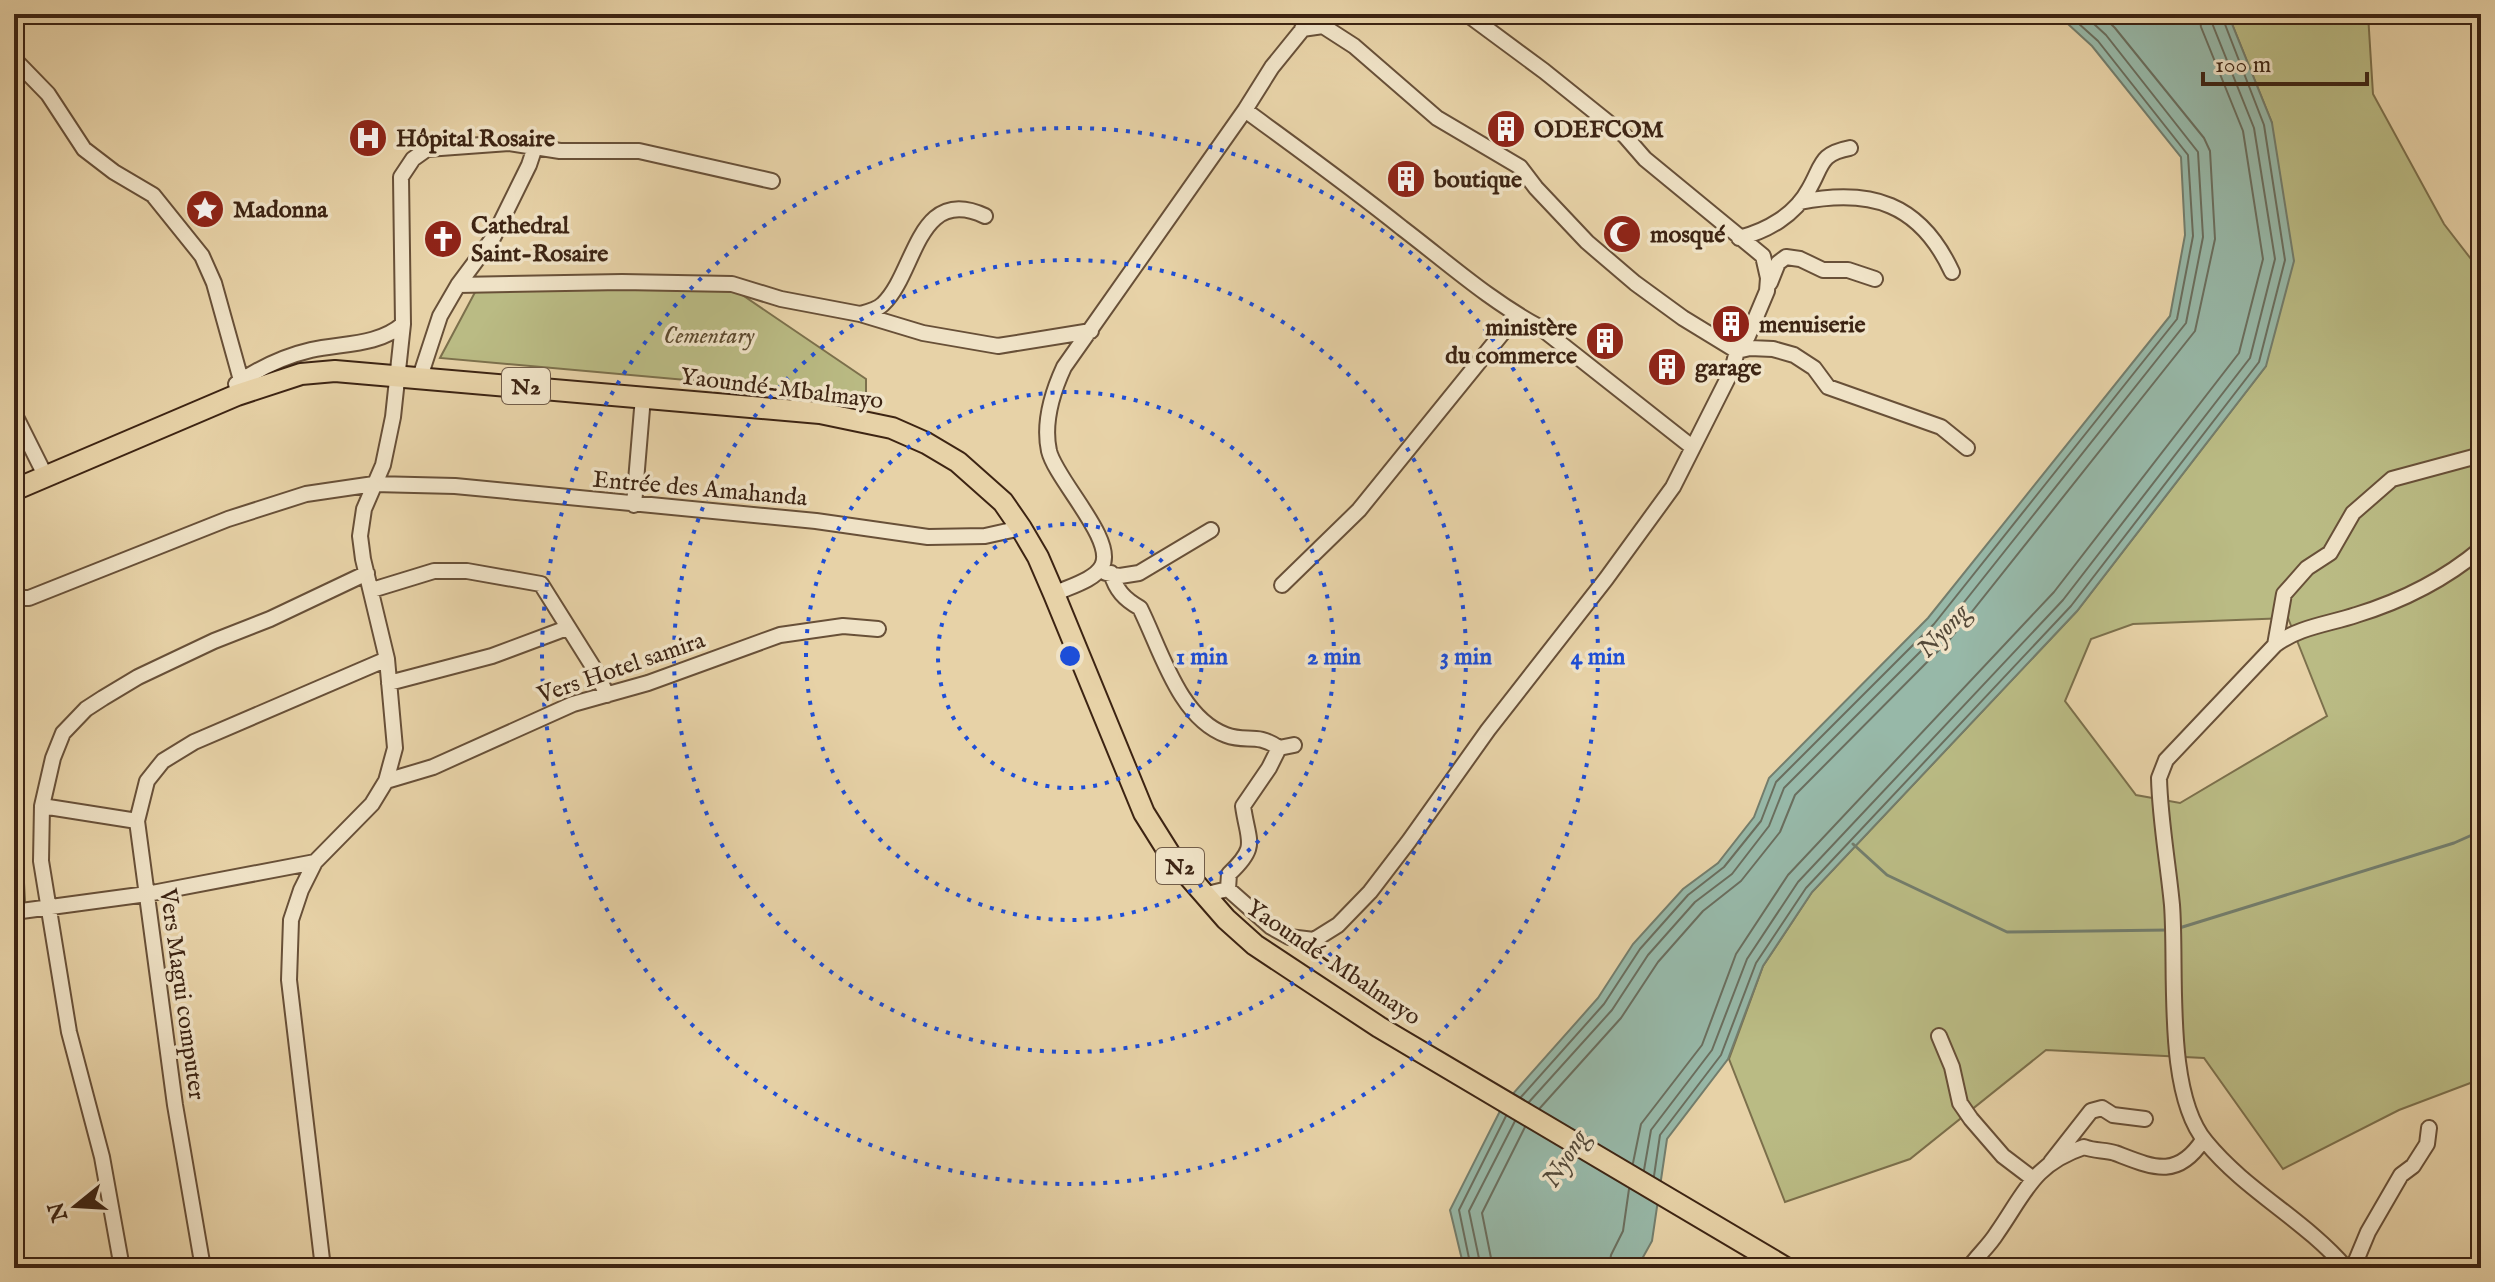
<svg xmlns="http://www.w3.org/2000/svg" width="2495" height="1282" viewBox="0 0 2495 1282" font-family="'IM FELL English',serif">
  <rect width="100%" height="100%" fill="#e7d2a7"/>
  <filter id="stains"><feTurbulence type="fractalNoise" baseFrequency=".0025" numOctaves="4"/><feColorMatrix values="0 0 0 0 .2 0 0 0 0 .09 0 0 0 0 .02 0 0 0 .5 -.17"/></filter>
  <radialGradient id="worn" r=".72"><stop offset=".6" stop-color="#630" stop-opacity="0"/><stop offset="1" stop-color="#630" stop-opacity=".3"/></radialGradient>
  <path fill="#babb84" stroke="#7c704c" stroke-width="2" fill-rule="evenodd" d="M2228 14H2368L2373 94 2444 224 2481 272V1079L2399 1110 2283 1169 2204 1058 2046 1050 1910 1159 1785 1202 1729 1059 1763 966 1812 892 2077 611 2266 366 2272 123ZM2288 618 2327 716 2180 803 2136 795 2065 701 2091 639 2133 624Z
    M481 281 735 290 866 379V396L440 358Z
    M14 699 25 901 14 902Z"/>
  <path fill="#97b8a8" stroke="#737d6c" stroke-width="2" d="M2057 14H2228L2272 123 2294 261 2266 366 2077 611 1812 892 1763 966 1728 1059 1667 1139 1652 1241 1637 1268H1464L1450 1210 1503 1105 1598 998 1633 944 1683 889 1718 863 1754 817 1769 778 1928 618 2170 316 2185 235 2181 157 2092 46Z"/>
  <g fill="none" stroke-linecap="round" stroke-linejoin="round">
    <path stroke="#6a6e5e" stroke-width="2" d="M1521 1097 1604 1004 1640 949 1688 895 1724 867 1761 821 1776 782 1934 624 2177 319 2193 236 2188 155 2098 41 2068 14
      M1529 1102 1612 1010 1648 955 1695 902 1732 874 1769 826 1784 788 1942 630 2186 323 2203 237 2198 152 2106 35 2083 14
      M1540 1108 1621 1018 1658 962 1703 911 1741 881 1780 832 1795 795 1951 638 2195 331 2215 239 2210 151 2204 138 2115 28 2101 14
      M1633 1163 1641 1124 1702 1045 1736 954 1788 875 2054 592 2239 353 2263 259 2243 131 2201 27 2199 14
      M1644 1170 1651 1130 1712 1050 1747 959 1798 882 2063 600 2250 358 2275 259 2254 128 2212 23 2211 14
      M1654 1176 1660 1135 1721 1055 1756 963 1806 888 2071 606 2259 362 2285 260 2264 125 2221 14
      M1471 1268 1459 1210 1506 1116
      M1481 1268 1469 1211 1515 1121
      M1493 1268 1482 1213 1525 1127
      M1609 1268 1611 1255 1623 1231 1629 1189"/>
    <path stroke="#737d6c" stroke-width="3" d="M1853 844 1887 875 2007 932 2169 930
      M2176 929 2454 843 2481 831"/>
    <defs>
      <path id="minor" d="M1302 29 1323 26 1354 46 1437 118 1520 167 1536 188 1587 242 1635 283 1683 318 1737 351 1750 348 1773 349 1794 355 1814 368 1828 387 1941 427 1967 448
        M14 59 48 94 84 149 114 172 153 195 202 256 214 283 241 380
        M1245 110C1298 149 1351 187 1402 228 1448 263 1490 301 1541 328L1692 447
        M1800 202C1871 188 1920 203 1952 272
        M1739 238C1767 231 1795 215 1809 189 1823 165 1819 154 1850 148
        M1770 283 1778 263 1786 257 1800 259 1823 270H1848L1875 279
        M458 285 622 282 732 284 781 299 860 314 923 333 998 346 1091 331
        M860 314C868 312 877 310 883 304 916 273 917 184 985 216
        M420 377 440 316 458 285 493 238 529 165 535 147
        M236 384C258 369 285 356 311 350 342 343 378 346 403 324
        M14 413 46 477
        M634 505 643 397
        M1106 573 1120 576 1139 573 1211 530
        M1111 573C1116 590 1124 599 1140 608 1161 650 1179 718 1226 735 1247 743 1256 732 1279 748
        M1282 585 1359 510 1517 315
        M372 590 434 571H467L541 584 595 670 607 695
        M14 591 22 598H29L228 519 306 494 374 484 455 486 816 521 928 537 985 536 1021 528
        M1054 594C1068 587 1095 580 1102 566 1116 540 1056 480 1049 451 1043 423 1052 393 1064 367L1245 110 1272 67 1315 14
        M2275 645 2284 594 2307 568 2330 553 2353 513 2392 479 2481 455
        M389 683 492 656 567 628
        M386 781 433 767 573 704 648 683 780 635 843 626 878 629
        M42 806 137 821 175 1105 203 1268
        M137 821 147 781 163 761 194 742 387 659
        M1228 889 1229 874C1259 846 1248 842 1243 806L1269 768 1279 748 1294 745
        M1203 895 1228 889 1271 927 1289 937 1314 940 1338 925 1370 892 1409 841 1488 730 1606 579 1673 487 1732 370 1737 351 1748 336 1767 291 1768 278 1763 256 1645 159 1625 136 1544 71 1467 14
        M14 912 147 894 315 862
        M1939 1036 1952 1067 1960 1103 1971 1119 2003 1156 2032 1178
        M2051 1162 2091 1111 2102 1108 2113 1115 2145 1119
        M122 1268 102 1157 69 1032 41 861 42 806 53 758 63 733 86 709 103 698 138 677 214 641 270 619 367 573
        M323 1268 289 980 291 920 301 890 315 862 372 804 386 781 395 748 387 659 363 559 360 536 364 509 383 465 393 417 403 324 401 177 413 159 427 149 509 143 560 151H639L772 181
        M1969 1268C1977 1256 1989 1246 1997 1233 2025 1193 2033 1164 2084 1147 2094 1151 2105 1150 2115 1153 2152 1167 2177 1180 2203 1140
        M2346 1268C2305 1220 2246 1191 2206 1142 2164 1092 2177 970 2172 905 2168 863 2160 820 2159 778L2166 760 2275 645C2298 627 2329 624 2356 615 2402 601 2444 580 2481 549
        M2353 1268 2368 1232 2401 1175 2413 1166 2427 1144 2429 1128"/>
      <path id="highway" d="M14 490 237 395 301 374 335 371 820 413 892 428 926 443 958 462 1003 502 1021 528 1038 557 1054 594 1144 813 1171 856 1226 919 1255 945 1379 1027 1786 1268"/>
    </defs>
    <use href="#minor" stroke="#685038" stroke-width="18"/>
    <use href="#highway" stroke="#3d2413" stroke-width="24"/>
    <use href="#minor" stroke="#efe2c6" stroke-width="14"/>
    <use href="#highway" stroke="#e7d2a7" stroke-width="20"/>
  </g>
  <g fill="none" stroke="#1d4ed8" stroke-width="4" stroke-dasharray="4 8">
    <circle cx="1070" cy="656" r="132"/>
    <circle cx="1070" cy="656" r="264"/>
    <circle cx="1070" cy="656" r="396"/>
    <circle cx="1070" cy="656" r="528"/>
  </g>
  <defs>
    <symbol id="building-disc" viewBox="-11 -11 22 22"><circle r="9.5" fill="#8f2418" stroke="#efe2c6"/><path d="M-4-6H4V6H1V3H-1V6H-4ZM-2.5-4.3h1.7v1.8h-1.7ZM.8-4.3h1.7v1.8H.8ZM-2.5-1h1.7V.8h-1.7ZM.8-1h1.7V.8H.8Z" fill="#fff"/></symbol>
    <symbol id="hospital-disc" viewBox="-11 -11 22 22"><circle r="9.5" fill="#8f2418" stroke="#efe2c6"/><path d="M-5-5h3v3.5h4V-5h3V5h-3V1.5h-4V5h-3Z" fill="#fff"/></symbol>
    <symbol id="sight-disc" viewBox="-11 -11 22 22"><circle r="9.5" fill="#8f2418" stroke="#efe2c6"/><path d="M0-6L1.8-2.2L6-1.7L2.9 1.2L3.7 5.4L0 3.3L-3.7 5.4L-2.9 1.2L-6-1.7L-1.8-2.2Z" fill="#fff"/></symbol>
    <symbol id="mosque-disc" viewBox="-11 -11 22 22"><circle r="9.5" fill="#8f2418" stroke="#efe2c6"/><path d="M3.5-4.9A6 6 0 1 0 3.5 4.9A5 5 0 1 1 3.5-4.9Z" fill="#fff"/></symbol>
    <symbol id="church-disc" viewBox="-11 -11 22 22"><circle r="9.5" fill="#8f2418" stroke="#efe2c6"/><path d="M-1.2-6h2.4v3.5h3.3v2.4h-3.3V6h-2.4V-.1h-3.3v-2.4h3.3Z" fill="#fff"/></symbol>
  </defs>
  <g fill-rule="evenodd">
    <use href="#building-disc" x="1484" y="107" width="44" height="44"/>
    <use href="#hospital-disc" x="346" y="116" width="44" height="44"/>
    <use href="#building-disc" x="1384" y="157" width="44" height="44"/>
    <use href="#sight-disc" x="183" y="187" width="44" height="44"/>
    <use href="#mosque-disc" x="1600" y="212" width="44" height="44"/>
    <use href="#church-disc" x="421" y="217" width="44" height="44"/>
    <use href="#building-disc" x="1709" y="302" width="44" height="44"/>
    <use href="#building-disc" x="1583" y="319" width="44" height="44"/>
    <use href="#building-disc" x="1645" y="345" width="44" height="44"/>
  </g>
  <g text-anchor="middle" stroke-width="7" stroke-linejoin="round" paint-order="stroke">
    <g fill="#efe2c6" stroke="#725d49" stroke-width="2">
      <rect x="502" y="368" width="48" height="36" rx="6"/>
      <rect x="1156" y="848" width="48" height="36" rx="6"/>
    </g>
    <g font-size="22" font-weight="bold" fill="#3d2413">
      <text x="526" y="394">N2</text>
      <text x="1180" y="874">N2</text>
    </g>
    <g font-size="24" font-weight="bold" fill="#3d2413" stroke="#efe2c6" text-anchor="start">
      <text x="1534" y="137">ODEFCOM</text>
      <text x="396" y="146">Hôpital Rosaire</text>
      <text x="1434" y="187">boutique</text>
      <text x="233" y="217">Madonna</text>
      <text x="471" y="233">Cathedral<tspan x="471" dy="28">Saint-Rosaire</tspan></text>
      <text x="1650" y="242">mosqué</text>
      <text x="1759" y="332">menuiserie</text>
      <text x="1577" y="335" text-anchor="end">ministère<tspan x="1577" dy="28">du commerce</tspan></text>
      <text x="1695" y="375">garage</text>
    </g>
    <g font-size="24" font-style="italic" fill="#5c4a2f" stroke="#efe2c6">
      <text x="709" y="343">Cementary</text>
    </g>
    <g font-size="24" fill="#3d2413" stroke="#efe2c6">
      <text transform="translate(782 388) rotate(7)" y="8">Yaoundé-Mbalmayo</text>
      <text transform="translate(700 488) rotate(5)" y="8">Entrée des Amahanda</text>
      <text transform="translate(621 667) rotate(-19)" y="8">Vers Hotel samira</text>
      <text transform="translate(1334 962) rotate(34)" y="8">Yaoundé-Mbalmayo</text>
      <text transform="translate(183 994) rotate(82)" y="8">Vers Magui computer</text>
    </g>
    <g font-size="26" font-style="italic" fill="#544938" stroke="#efe2c6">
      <text transform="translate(1942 630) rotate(-48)" y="9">Nyong</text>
      <text transform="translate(1564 1158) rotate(-58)" y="9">Nyong</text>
    </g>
  </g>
  <circle cx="1070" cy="656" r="12" fill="#1d4ed8" stroke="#efe2c6" stroke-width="4"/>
  <g font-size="24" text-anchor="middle" font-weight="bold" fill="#1d4ed8" stroke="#efe2c6" stroke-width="7" stroke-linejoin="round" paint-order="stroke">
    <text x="1202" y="664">1 min</text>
    <text x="1334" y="664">2 min</text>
    <text x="1466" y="664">3 min</text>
    <text x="1598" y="664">4 min</text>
  </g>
  <rect width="2495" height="1282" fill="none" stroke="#e7d2a7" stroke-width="48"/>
  <rect x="16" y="16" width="2463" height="1250" fill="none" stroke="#3d2413" stroke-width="4"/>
  <rect x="24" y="24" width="2447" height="1234" fill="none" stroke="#3d2413" stroke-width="2"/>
  <g transform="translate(76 1206) rotate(252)" stroke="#efe2c6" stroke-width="6" paint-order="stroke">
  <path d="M0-6L14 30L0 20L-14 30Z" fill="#3d2413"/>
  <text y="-12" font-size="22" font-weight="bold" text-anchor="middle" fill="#3d2413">N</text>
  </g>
  <path d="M2203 72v12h164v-12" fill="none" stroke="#3d2413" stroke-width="4"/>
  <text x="2215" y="72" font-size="24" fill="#3d2413" stroke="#efe2c6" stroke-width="6" paint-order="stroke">100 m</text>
  <rect width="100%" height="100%" filter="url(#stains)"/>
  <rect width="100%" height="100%" fill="url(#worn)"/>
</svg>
